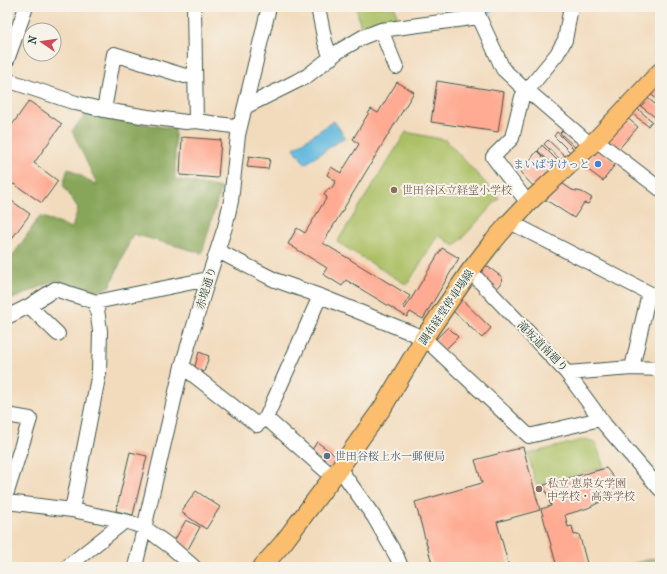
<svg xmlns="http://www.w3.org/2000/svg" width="667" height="574" viewBox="0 0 667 574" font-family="'IM FELL French Canon','Noto Serif JP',serif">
  <rect width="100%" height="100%" fill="#f7f3e8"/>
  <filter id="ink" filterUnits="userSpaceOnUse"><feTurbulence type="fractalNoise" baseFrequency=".025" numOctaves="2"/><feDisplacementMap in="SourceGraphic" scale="8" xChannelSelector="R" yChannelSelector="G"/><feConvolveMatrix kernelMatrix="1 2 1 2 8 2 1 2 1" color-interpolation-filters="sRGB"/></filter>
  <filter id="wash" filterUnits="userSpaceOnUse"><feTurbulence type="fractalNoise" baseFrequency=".012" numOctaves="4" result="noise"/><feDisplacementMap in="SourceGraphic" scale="16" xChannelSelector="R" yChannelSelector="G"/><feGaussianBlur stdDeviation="0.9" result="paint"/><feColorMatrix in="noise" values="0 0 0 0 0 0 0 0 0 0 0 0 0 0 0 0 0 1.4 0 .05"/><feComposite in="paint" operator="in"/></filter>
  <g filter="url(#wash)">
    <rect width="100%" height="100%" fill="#f2dbbd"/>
    <path fill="#abc065" stroke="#657e4c" d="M356 7H395L397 17 375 22 361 28Z
      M406 132 446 140 499 198 455 246 438 235 407 285 337 242Z
      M586 439 596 443 604 468 536 485 528 454Z
      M660 557V567H633L632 564Z"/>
    <path fill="#88a65a" stroke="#547247" d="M86 114 175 129V179L221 188 202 253 133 234 110 286 99 291 54 281 13 299 7 282V264L40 216 72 228 78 208 63 185 68 168 98 186 72 131Z"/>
    <path fill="#63b9df" stroke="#417b8a" d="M334 121 345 137 305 164 294 148Z"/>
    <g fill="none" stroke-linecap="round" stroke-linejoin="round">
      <path stroke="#63b9df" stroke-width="4" d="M485 16 494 7"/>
    </g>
    <g id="blocks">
      <path fill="#ffaa92" d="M437 81 504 92 498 132 431 122Z
        M397 82 414 92 323 243 410 296 403 307 405 309 442 248 459 258 423 319 410 312 407 317 346 280 342 286 323 274 327 268 288 244 297 228 305 233 327 197 324 195 329 188 331 189 336 181 327 175 331 167 341 173 359 144 353 139 371 109 378 113Z
        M653 86 660 92V102L648 92Z
        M645 96 660 108V121L638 104Z
        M29 101 62 124 34 163 58 181 42 203 14 184 11 186 7 187V132Z
        M634 106 652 121 648 126 629 111Z
        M625 116 638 127 617 151 606 141Z
        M564 129 581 143 576 148 560 133Z
        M557 132 574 149 570 152 554 136Z
        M182 137 221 140 218 178 180 175Z
        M548 140 566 157 562 161 544 144Z
        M542 145 560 163 556 167 538 151Z
        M599 150 616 163 603 181 583 166 594 151Z
        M537 151 555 169 534 187 520 172 529 164 530 160Z
        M249 156 270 159 268 169 247 167Z
        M560 182 572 190 582 192 592 198 588 204 584 203 574 218 543 198Z
        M9 199 30 214 7 245V202Z
        M484 264 502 277 501 284 495 291 478 272Z
        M459 297 491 328 482 338 453 311Z
        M448 327 458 337 444 351 434 341Z
        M199 352 209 356 204 372 194 369Z
        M317 442 339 458 330 468 311 451Z
        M523 447 540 510 497 522 509 567H433L415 502 482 483 475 460Z
        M130 452 147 456 133 515 116 511Z
        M606 468 622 488 606 499 588 508 565 515 568 527 572 526 574 535 579 534 588 567H557L541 509 551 506 544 485Z
        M196 491 220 507 206 529 181 512Z
        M186 520 200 527 187 551 173 543Z"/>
    </g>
  </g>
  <g filter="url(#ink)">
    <use href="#blocks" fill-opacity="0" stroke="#3f5549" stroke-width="1"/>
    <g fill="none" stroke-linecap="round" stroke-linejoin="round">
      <defs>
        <path id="minor" d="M194 7 196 121
          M318 7 325 42 331 58
          M476 7 479 17 503 69 521 86 527 90 591 145
          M381 30 396 67
          M7 60 26 7
          M7 80 76 103 104 110 148 117 186 122 196 121 240 127
          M245 107 307 76 339 51 363 37 381 30 479 17
          M104 110 114 54 185 76 195 74
          M596 140 660 189
          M528 203 493 157 512 138 522 97 557 54 565 40 571 7
          M510 222 649 293 632 368
          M218 251 275 280 320 296 424 338 529 436 600 419
          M470 271 567 373 605 425 660 489
          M29 306 58 334
          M7 317 29 306 55 289 96 302 208 279
          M182 366 257 425 266 418 320 296
          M567 373 632 368 660 369
          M7 415 30 419 7 492
          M266 418 333 477
          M338 470 344 475 374 517 397 557 401 567
          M7 502 72 510 125 521 134 524 145 528 171 547 194 567
          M72 510 99 373 100 331 96 302
          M67 567 125 521
          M135 567 182 366 208 279 225 227 231 201 238 135 269 7"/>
        <path id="major" d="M262 567 283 543 338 470 383 407 424 338 470 271 491 244 510 222 528 203 591 145 660 72"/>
      </defs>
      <use href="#minor" stroke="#3f5549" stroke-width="16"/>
      <use href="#major" stroke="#3f5549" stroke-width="20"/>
      <use href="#minor" stroke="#fff" stroke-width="14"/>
      <use href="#major" stroke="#fbbd6e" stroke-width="18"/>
    </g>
  </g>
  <circle fill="#3f7fe0" stroke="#f7f3e8" stroke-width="1.5" cx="598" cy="164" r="4"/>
  <g fill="#8d6e63" stroke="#f7f3e8" stroke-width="1.5">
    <circle cx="394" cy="190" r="4"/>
    <circle cx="539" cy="489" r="4"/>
  </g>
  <circle fill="#5c6f8a" stroke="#f7f3e8" stroke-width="1.5" cx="327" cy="456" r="4"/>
  <g text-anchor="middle" stroke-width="4" stroke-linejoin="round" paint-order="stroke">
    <g font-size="11" fill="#366cbe" stroke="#f7f3e8" text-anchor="end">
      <text x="590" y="168">まいばすけっと</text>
    </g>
    <g font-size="11" fill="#785e54" stroke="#f7f3e8" text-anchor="start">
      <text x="402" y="194">世田谷区立経堂小学校</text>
      <text x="547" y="487">私立 恵泉女学園<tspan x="547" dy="13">中学校・高等学校</tspan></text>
    </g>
    <g font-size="11" fill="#1f3d34" stroke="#f7f3e8">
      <text transform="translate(206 288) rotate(-73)" y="4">赤堤通り</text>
      <text transform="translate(446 307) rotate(-56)" y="4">調布経堂停車場線</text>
      <text transform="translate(543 346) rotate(45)" y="4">滝坂道南廻り</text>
    </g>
    <g font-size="11" fill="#4e5e75" stroke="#f7f3e8" text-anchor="start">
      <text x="335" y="460">世田谷桜上水一郵便局</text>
    </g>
  </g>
  <rect width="667" height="574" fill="none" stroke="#f7f3e8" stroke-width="24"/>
  <g transform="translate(42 42) rotate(283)"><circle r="19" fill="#f7f3e8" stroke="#a1aaa0"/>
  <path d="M0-3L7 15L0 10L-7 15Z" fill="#d1495b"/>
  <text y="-6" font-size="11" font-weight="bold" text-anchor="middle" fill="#1f3d34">N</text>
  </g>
</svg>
